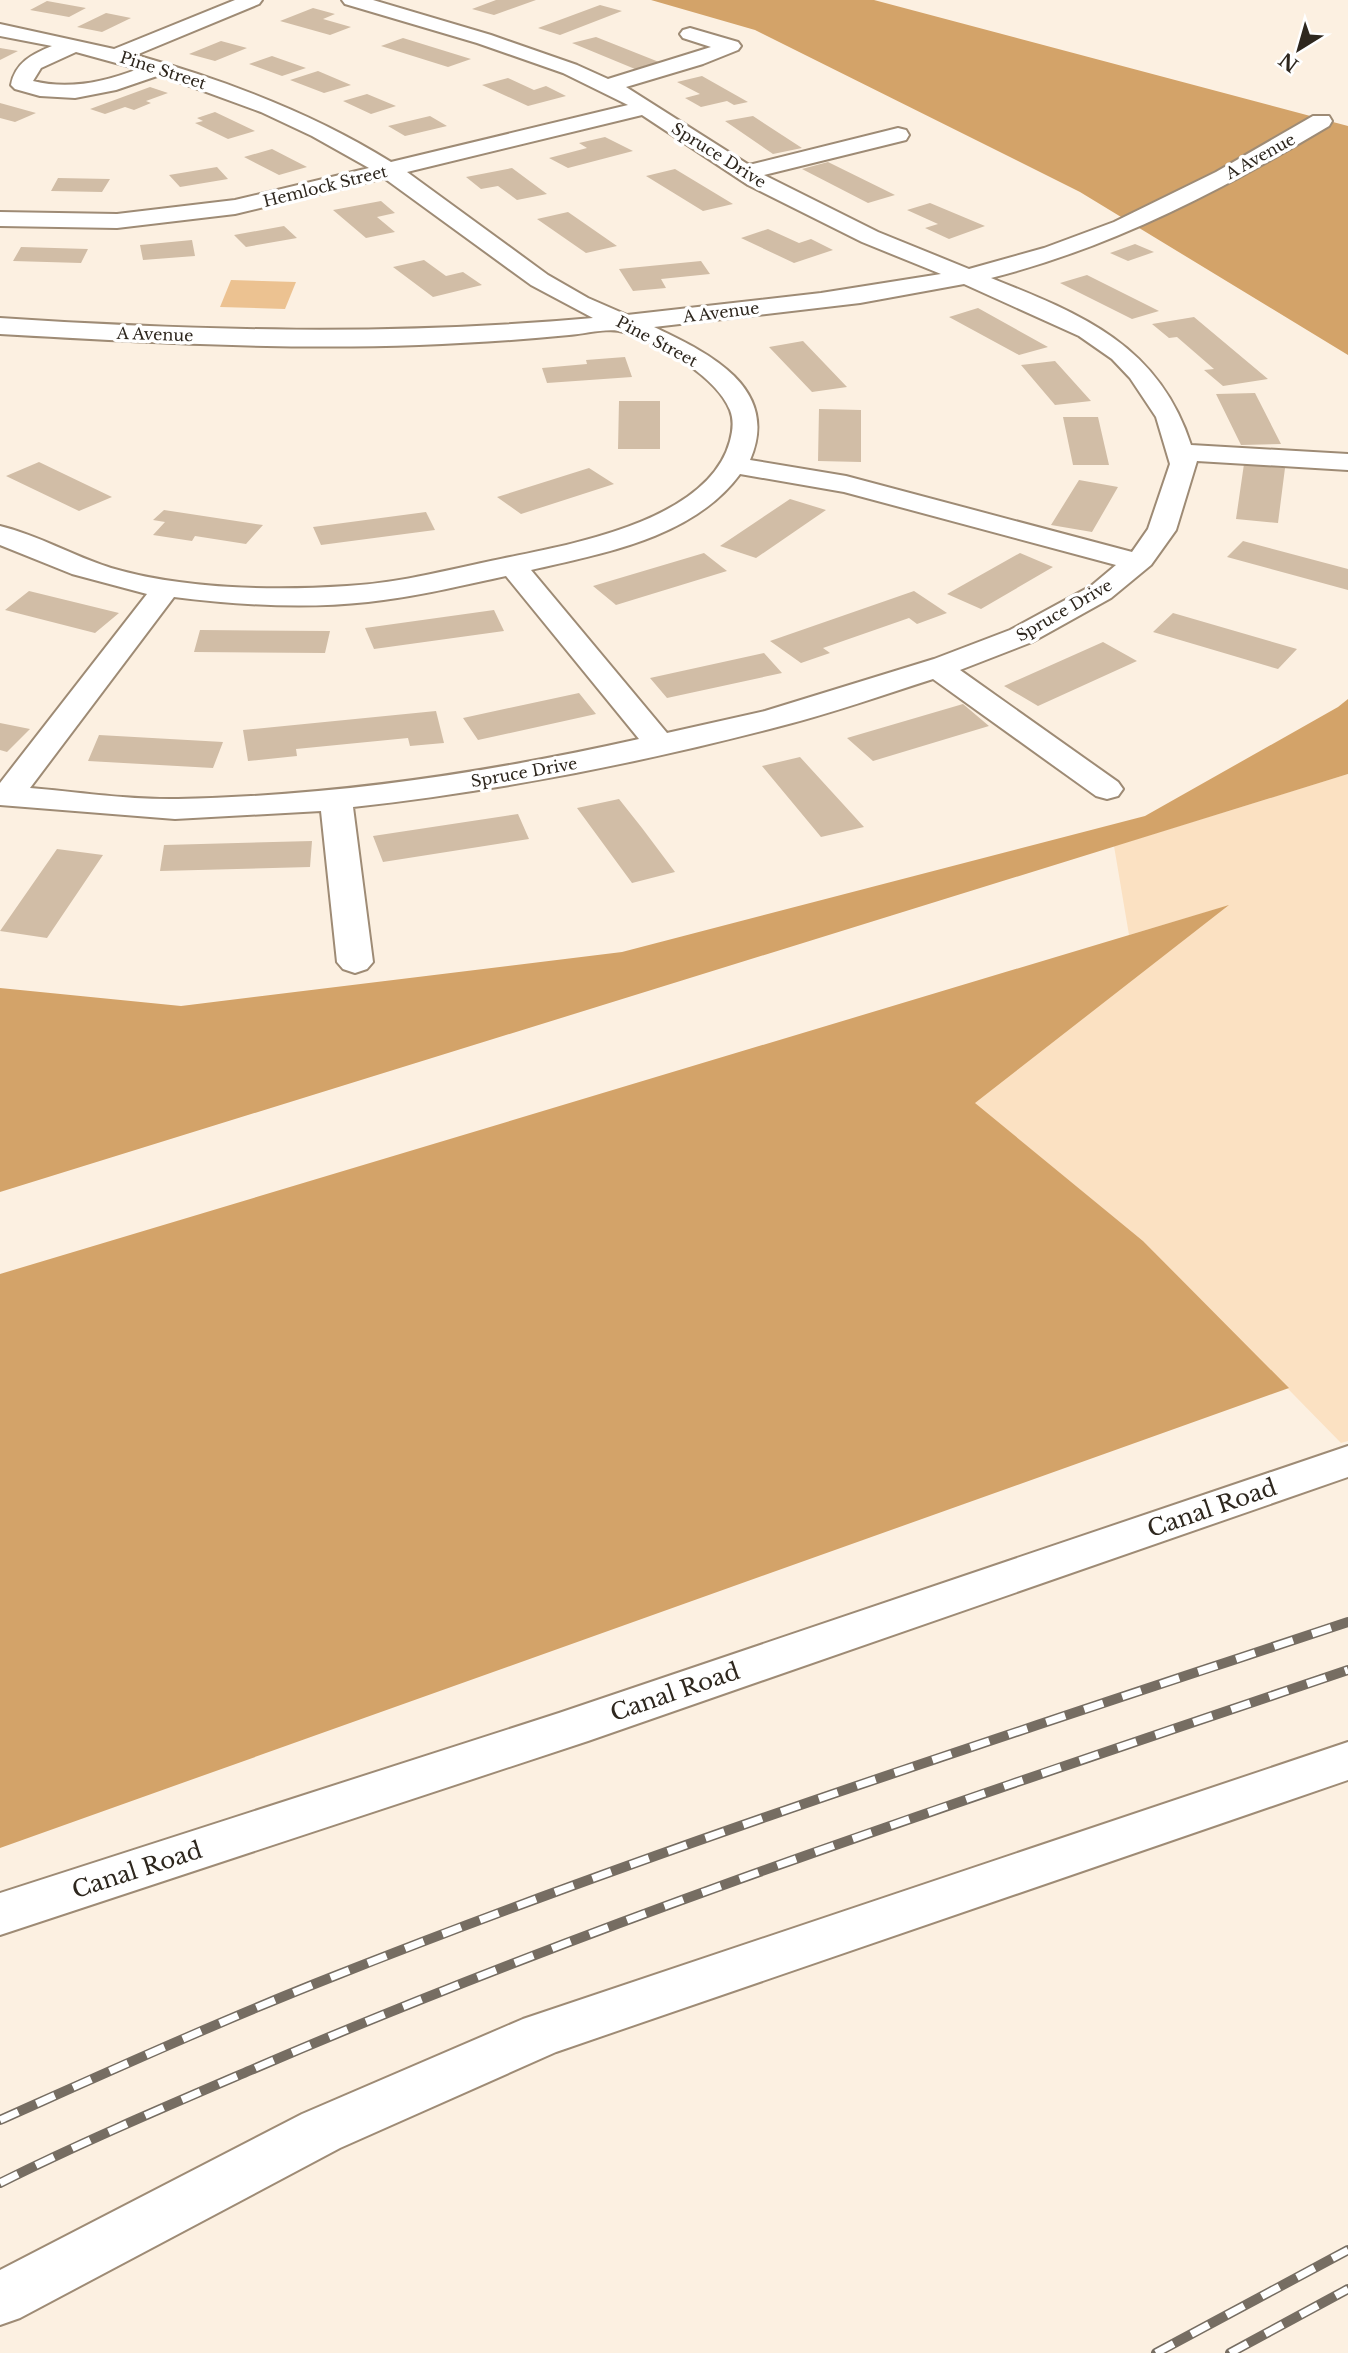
<svg xmlns="http://www.w3.org/2000/svg" width="1348" height="2353" viewBox="0 0 1348 2353" font-family="'Libre Baskerville',serif">
  <rect width="100%" height="100%" fill="#fcf0e1"/>
  <path fill="#fbe1c2" d="M1348 774V1441L1341 1443 1143 1241 974 1103 1227 906 1129 935 1114 846Z"/>
  <path fill="#ecc291" d="M231 280 296 282 285 309 220 307Z"/>
  <path fill="#d3a369" d="M651 0H874L1348 126V355L1080 192 755 30Z
    M1348 699V774L0 1192V988L181 1006 622 952 1145 816 1338 707Z
    M1229 905 975 1103 1143 1241 1289 1388 0 1848V1274Z"/>
  <path fill="#d1bda6" d="M496 0H536L494 15 472 9Z
    M47 1 86 8 69 17 30 10Z
    M600 5 622 11 560 35 538 28Z
    M313 8 335 14 323 19 351 27 330 35 280 21Z
    M106 13 131 18 102 32 77 27Z
    M596 37 659 62 635 69 572 43Z
    M403 38 471 59 448 67 381 46Z
    M221 41 247 48 215 61 189 54Z
    M0 48 18 51 0 60Z
    M272 56 306 68 282 76 249 64Z
    M318 71 351 85 324 93 290 80Z
    M702 76 748 102 734 105 727 101 701 107 685 98 700 94 677 82Z
    M508 78 534 90 546 86 566 96 528 106 482 85Z
    M150 87 168 93 146 101 151 103 134 110 125 107 105 114 90 109Z
    M367 94 396 106 371 114 343 101Z
    M0 103 36 113 15 122 0 118Z
    M215 112 255 131 228 139 195 123 203 121 197 118Z
    M430 116 447 126 405 136 388 126Z
    M753 116 802 148 773 154 725 121Z
    M605 137 633 151 568 168 549 158 587 148 579 143Z
    M272 149 307 167 279 175 244 157Z
    M828 162 895 195 868 203 802 169Z
    M217 167 228 179 180 187 169 175Z
    M512 168 547 194 517 200 498 186 481 189 466 177Z
    M675 169 733 204 703 211 646 176Z
    M58 178 110 179 102 192 51 191Z
    M381 201 395 213 377 217 395 232 366 238 333 210Z
    M930 203 985 226 949 239 925 228 938 224 907 210Z
    M568 212 617 246 586 253 537 219Z
    M284 226 297 238 246 247 234 235Z
    M768 229 799 243 811 239 833 250 794 263 741 238Z
    M192 240 195 256 143 260 140 245Z
    M1135 244 1154 252 1128 261 1110 253Z
    M21 247 88 249 81 263 13 261Z
    M424 260 446 276 463 272 482 285 433 297 393 267Z
    M701 261 710 274 661 279 666 288 633 291 619 269Z
    M1087 275 1159 311 1132 319 1060 283Z
    M978 308 1048 347 1019 355 949 317Z
    M1194 317 1268 379 1223 386 1204 370 1214 369 1177 337 1169 338 1152 324Z
    M803 341 847 387 812 392 769 347Z
    M625 357 632 377 547 383 542 368 587 364 586 360Z
    M1055 361 1091 401 1055 405 1021 365Z
    M1255 393 1281 444 1241 445 1216 394Z
    M619 401H660V449H618Z
    M819 409 861 410V462L818 461Z
    M1063 417H1098L1109 465H1073Z
    M39 462 112 497 79 511 6 476Z
    M1244 464 1285 468 1278 523 1236 519Z
    M589 468 614 484 521 514 497 497Z
    M1079 480 1118 487 1092 532 1051 525Z
    M790 499 826 510 756 558 720 546Z
    M164 510 263 525 246 544 195 536 192 541 153 535 165 522 153 520Z
    M426 512 435 530 321 545 313 527Z
    M1243 541 1348 569V590L1227 557Z
    M704 553 727 571 616 605 593 586Z
    M1020 553 1053 567 981 609 947 594Z
    M29 591 119 613 95 633 5 610Z
    M914 591 947 613 917 624 909 618 823 648 830 653 801 663 770 641Z
    M494 610 504 631 374 649 365 628Z
    M1173 613 1297 649 1278 669 1153 632Z
    M200 630 330 631 325 653 194 652Z
    M1103 642 1137 661 1038 706 1004 686Z
    M764 653 782 673 667 698 650 678Z
    M579 693 596 714 478 740 463 718Z
    M963 704 989 726 873 761 847 738Z
    M436 711 444 743 410 746 408 738 296 749 297 756 248 761 243 730Z
    M0 723 30 729 7 752 0 750Z
    M99 735 223 742 213 768 88 761Z
    M800 757 864 827 821 837 762 766Z
    M619 799 642 828 675 872 632 883 577 808Z
    M518 814 529 839 383 862 373 836Z
    M312 841 310 867 160 871 164 845Z
    M57 849 103 855 47 938 0 931Z"/>
  <g fill="none" stroke-linecap="round" stroke-linejoin="round">
    <defs>
      <path id="minor" d="M235 0H262L259 4 136 55C224 80 313 113 391 162L628 105 563 73 477 43 345 4 342 0H373L491 35 577 65 608 79 711 47 683 38 680 34 683 30 690 28 738 42 741 46 738 50 703 64 626 87 749 165 898 128 906 130 909 135 906 140 764 175 878 232 969 269 1044 248 1114 222 1216 172 1313 116H1329L1332 121 1329 126C1222 190 1113 247 991 278 1081 314 1159 345 1191 445L1348 454V470L1197 461 1176 530 1151 565 1111 598 1032 642 960 670 1118 782 1123 789 1118 796 1107 799 1096 796 933 679C883 695 832 713 781 726 641 763 497 791 353 807L373 962 367 969 355 973 343 969 337 962 321 811 175 819 0 805V783L147 594 72 574 0 545V526C38 535 73 556 111 568 182 589 272 591 347 586 402 583 455 568 510 557 578 543 709 519 730 441 733 430 734 420 730 410 717 377 658 342 624 332 609 327 585 334 569 335 519 340 469 343 419 345 279 350 139 342 0 334V318C198 331 395 336 593 318L531 285 384 178 235 214 117 228 0 226V212L117 214 235 200 369 168 312 136 261 112 160 75 116 90 75 98 40 96 15 89 11 85C15 63 32 54 52 46L0 36V24L114 49ZM76 52 138 69C105 82 69 90 33 81L41 68ZM642 115 748 185 862 242 941 274 821 293 627 315 588 298 548 275 407 172ZM964 284 1079 336 1112 359 1130 378 1156 417 1170 464 1148 529 1132 552 846 476 750 460C781 388 709 353 654 327L860 303ZM740 474 844 492 1116 565 1091 586 1010 630 934 659 765 711 667 733 531 570C604 553 693 538 740 474ZM506 576 639 739C487 773 334 796 178 799 129 800 79 792 30 788L174 597C238 605 304 609 368 602 414 597 460 586 506 576Z
        M1348 1446V1477L588 1741 0 1935V1893L559 1713Z
        M1348 1742V1780L556 2052 340 2148 20 2318 0 2325V2270L302 2114 523 2019Z"/>
    </defs>
    <use href="#minor" stroke="#9e8b75" stroke-width="4"/>
    <use href="#minor" fill="#fff" fill-rule="evenodd"/>
    <defs>
      <path id="rail" d="M0 2120C110 2071 220 2021 332 1977 665 1845 1008 1735 1348 1622
        M0 2183C82 2142 167 2106 251 2070 609 1916 979 1795 1348 1670
        M1156 2353 1348 2250
        M1230 2353 1348 2289"/>
    </defs>
    <use href="#rail" stroke="#766d62" stroke-width="10"/>
    <use href="#rail" stroke="#fff" stroke-width="7" stroke-dasharray="20" stroke-linecap="butt"/>
  </g>
  <g text-anchor="middle" stroke-width="7" stroke-linejoin="round" paint-order="stroke">
    <g font-size="16" fill="#2e271e" stroke="#fff">
      <text transform="translate(163 70) rotate(18)" y="6">Pine Street</text>
      <text transform="translate(719 155) rotate(32)" y="6">Spruce Drive</text>
      <text transform="translate(1260 156) rotate(-29)" y="6">A Avenue</text>
      <text transform="translate(325 186) rotate(-14)" y="6">Hemlock Street</text>
      <text transform="translate(721 312) rotate(-7)" y="6">A Avenue</text>
      <text transform="translate(155 334) rotate(2)" y="6">A Avenue</text>
      <text transform="translate(657 341) rotate(28)" y="6">Pine Street</text>
      <text transform="translate(1064 610) rotate(-30)" y="6">Spruce Drive</text>
      <text transform="translate(524 772) rotate(-10)" y="6">Spruce Drive</text>
    </g>
    <g font-size="23" fill="#2e271e" stroke="#fff">
      <text transform="translate(1212 1508) rotate(-19)" y="8">Canal Road</text>
      <text transform="translate(675 1692) rotate(-19)" y="8">Canal Road</text>
      <text transform="translate(137 1870) rotate(-18)" y="8">Canal Road</text>
    </g>
  </g>
  <g transform="translate(1299 49) rotate(217)" stroke="#ffffff" stroke-width="5" paint-order="stroke">
  <path d="M0-5L12 26L0 18L-12 26Z" fill="#2e271e"/>
  <text y="-10" font-size="19" font-weight="bold" text-anchor="middle" fill="#2e271e">N</text>
  </g>
</svg>
